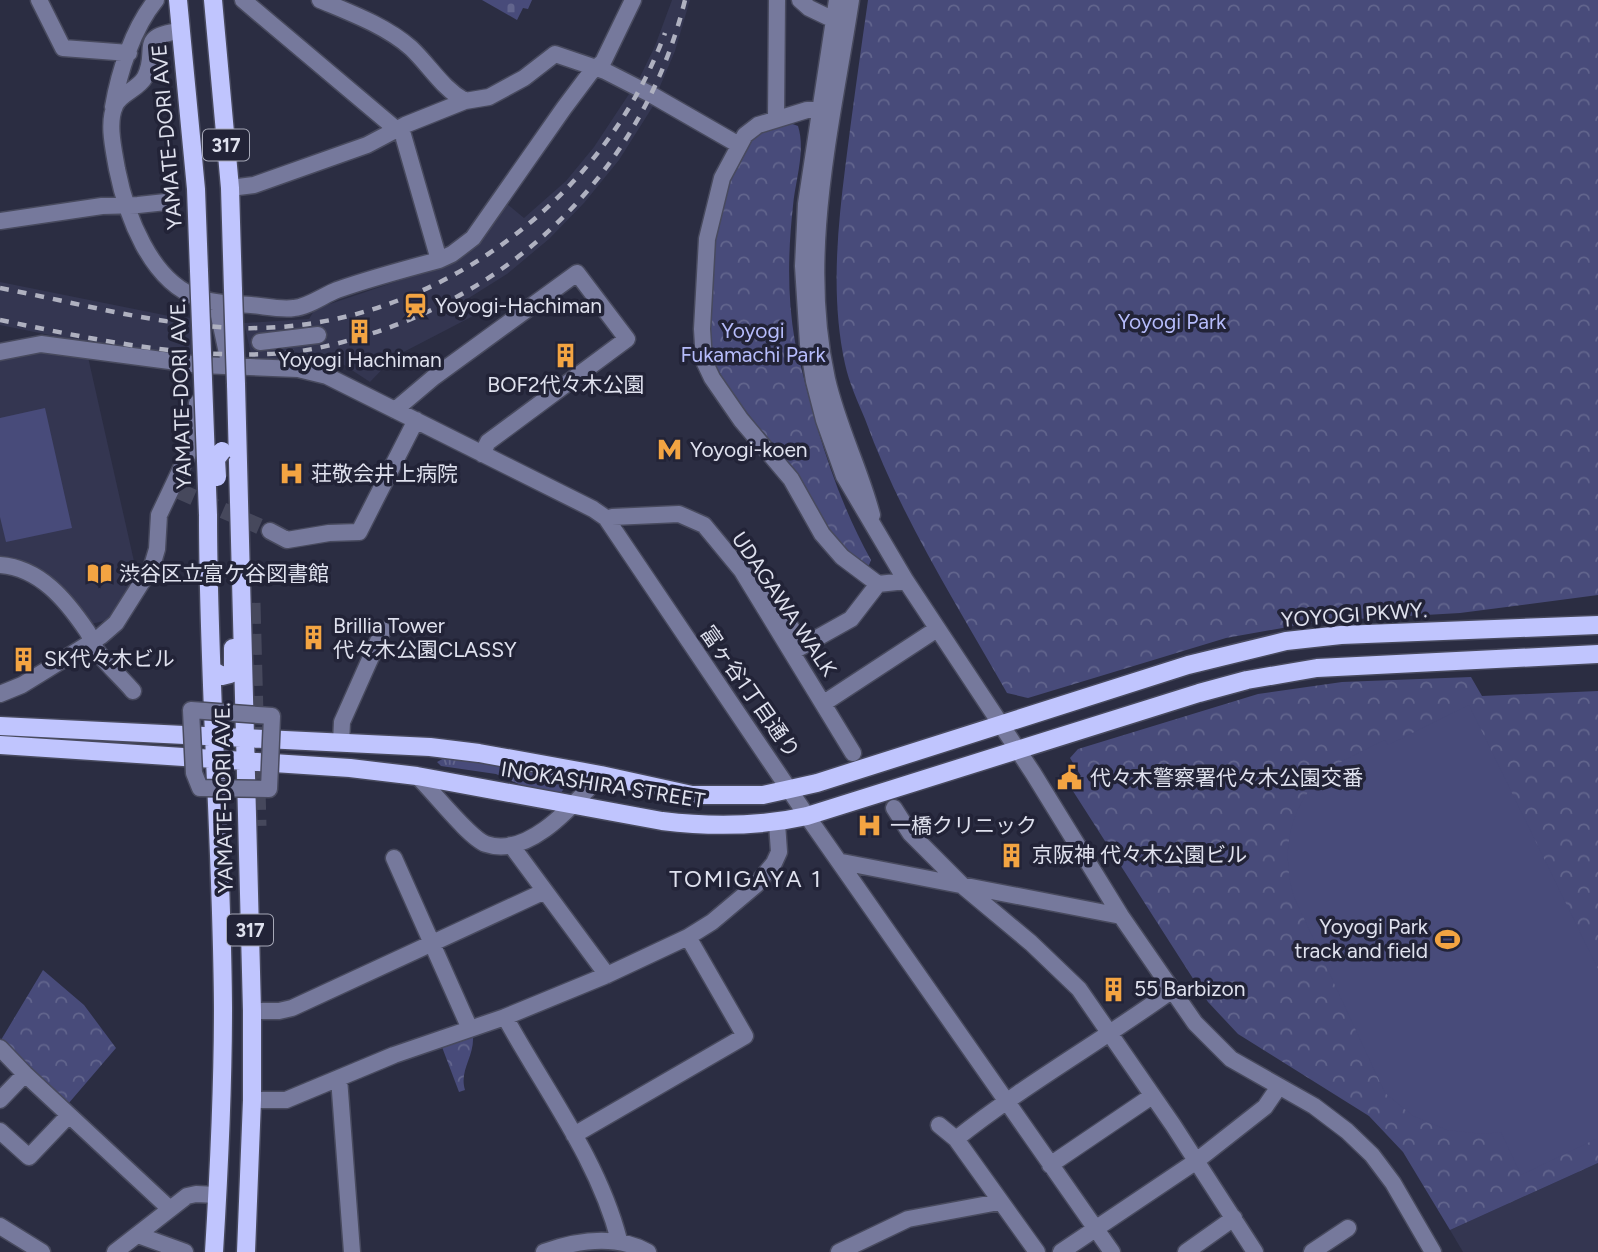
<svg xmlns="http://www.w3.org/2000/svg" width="1598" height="1252" viewBox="0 0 1598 1252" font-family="Figtree,'Noto Sans JP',sans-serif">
  <defs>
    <pattern id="grass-tufts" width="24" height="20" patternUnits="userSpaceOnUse" patternTransform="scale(1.75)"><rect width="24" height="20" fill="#484b7a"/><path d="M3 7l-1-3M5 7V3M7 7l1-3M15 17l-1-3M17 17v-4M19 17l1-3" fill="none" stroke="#62658d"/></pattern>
    <pattern id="cemetery-stones" width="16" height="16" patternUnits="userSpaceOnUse" patternTransform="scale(1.75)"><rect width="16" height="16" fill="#484b7a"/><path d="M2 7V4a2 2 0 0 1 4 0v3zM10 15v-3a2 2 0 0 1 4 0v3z" fill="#62658d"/></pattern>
    <pattern id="park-crowns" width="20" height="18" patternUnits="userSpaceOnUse" patternTransform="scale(1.75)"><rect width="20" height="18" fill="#484b7a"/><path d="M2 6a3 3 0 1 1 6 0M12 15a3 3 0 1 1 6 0" fill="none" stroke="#62658d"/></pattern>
  </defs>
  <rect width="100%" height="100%" fill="#2b2d42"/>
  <path fill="#343651" d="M672 0H690L675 51 658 91 638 81 655 46Z
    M631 91 655 103 619 160 584 203 549 239 507 274 464 301 473 316 394 357 370 382 338 361 334 353 253 362 244 323 309 319 315 309 454 262 478 244 507 204 524 218 566 181 594 147Z
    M0 282 174 317 196 318 205 359 84 342 0 325Z
    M41 352 88 357 138 579 108 620 91 624 42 571 23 561 0 558V361Z
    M1598 1163V1252H1463L1450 1230Z"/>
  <path fill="url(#grass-tufts)" d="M446 757 562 778 566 786 560 794 523 786 496 774 441 766 437 762Z"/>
  <path fill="url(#cemetery-stones)" d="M482 0H532L528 9 523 8 517 20Z"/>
  <path fill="url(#park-crowns)" d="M868 0H1598V595L1460 613 1321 621 1226 638 1028 698 1007 693C956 603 900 516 865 419 858 402 849 383 845 364 831 300 837 233 845 169 852 112 860 56 868 0Z
    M787 122 798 126C806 151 795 181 793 206 788 251 787 297 795 342 813 417 833 492 871 560L869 565 863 566C848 553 833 541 823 524 814 508 808 491 798 477 772 437 733 405 714 361 700 330 713 221 725 188 731 172 741 149 754 137 762 129 775 125 787 122Z
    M1471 677 1482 696 1598 691V1163L1450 1230 1403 1152 1369 1116 1238 1034 1208 1002 1071 788 1081 776 1070 758 1078 749 1258 694 1342 682Z
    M43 970 84 1005 116 1048 68 1104 1 1040Z
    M473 1037C474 1057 459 1071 465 1090L459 1092 442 1047Z"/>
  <path fill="#484b7a" d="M45 408 72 528 6 542 0 517V418Z
    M1469 705 1598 969V1138L1521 1175 1501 1132 1483 1134 1447 1130 1413 1116 1385 1093 1294 897C1278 845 1293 791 1341 762 1355 754 1370 747 1385 740L1388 745Z"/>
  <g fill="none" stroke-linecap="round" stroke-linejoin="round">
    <path stroke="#46485c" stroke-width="16" stroke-dasharray="16 8" stroke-linecap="butt" d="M179 491 270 531"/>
    <path stroke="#46485c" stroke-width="21" stroke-dasharray="21 10" stroke-linecap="butt" d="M250 603 256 826"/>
    <defs>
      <path id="minor" d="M39 0 63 48 129 53
        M243 0 403 135 439 260
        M320 0C351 13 386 26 411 48 430 66 442 88 465 101
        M800 0 809 8 834 20
        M837 0 806 204 803 266 808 344 814 381 824 420 844 476 906 581 1033 773 1121 916 1195 1023 1231 1059 1314 1106 1347 1131 1372 1155 1393 1183 1433 1252
        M851 0C832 125 799 253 827 379 838 427 860 469 872 515
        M181 31C135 36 159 50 145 77 138 90 120 93 115 106 107 123 114 151 117 169 126 214 150 282 199 298 215 304 234 304 251 305 264 306 280 310 294 308 308 307 324 295 337 290 371 278 405 269 439 260L452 254 473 238 564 108 591 72 603 62 633 0
        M113 107C119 72 133 28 156 0
        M820 110H807L758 125 745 135 722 178 707 239 702 329 704 361 712 378 741 420 791 479 822 534 842 557 878 584 906 581
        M776 118 777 0
        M230 188 254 185 367 145 405 125 465 101 489 97 524 78 555 54 605 71 652 95 739 145
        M0 221 102 206 138 205 166 202
        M216 302 230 367
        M260 342 318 335
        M0 352 41 344 200 365 298 369 327 376 593 509 606 518 807 816 1112 1252
        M395 410 434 377 577 273 627 339 488 442 482 454
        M612 517 679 514 704 525 742 571 853 753
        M270 531 287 540 329 533 359 532 416 420
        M0 565C40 568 66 600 87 631 91 637 93 645 97 651 107 665 122 678 133 691
        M766 591 803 645
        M792 652 851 619 878 584
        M0 694 22 685 48 669 101 636 116 623 152 566 157 549 159 515 195 439 197 403
        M824 703 937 629
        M341 743 342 722 383 630
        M417 776C433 791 469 838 486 844 529 859 575 803 601 775
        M894 808 910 833 964 887 1031 943 1079 989 1173 1125 1255 1252
        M511 845 607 975
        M394 858 470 1029
        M842 862 1121 916
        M252 1011H279L292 1008 545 891
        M0 1048 25 1074 170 1209
        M339 1078 352 1252
        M0 1100 25 1074
        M252 1100H286L394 1055 505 1017
        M939 1125 956 1139 1037 1252
        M0 1131 29 1157 69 1115
        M574 1135 745 1036 688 937
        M956 1139C1024 1085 1100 1042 1171 991
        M1050 1165 1152 1096
        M0 1226 42 1252
        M138 1235 185 1252
        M619 1240C598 1159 545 1090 505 1017L607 975 688 937 712 922 756 885 774 863 779 852 777 823
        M115 1252 187 1196 196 1194 217 1195
        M544 1252C578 1240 615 1234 648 1252
        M839 1252 908 1219 999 1202
        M1061 1252 1195 1162 1265 1107 1278 1088
        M1186 1252 1234 1218
        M1312 1252 1348 1228"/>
      <path id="major" d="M178 0 196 189 199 271
        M213 0 230 188 233 290
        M236 384 252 1011V1100L246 1252
        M208 515C208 680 222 844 223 1008 223 1090 219 1171 214 1252
        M212 670 222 676 230 674 233 668V648
        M0 726 430 747 479 753 601 775 692 795H763L817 783 1188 665 1286 641 1341 635 1598 625
        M0 745 350 768 417 776 662 821C712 827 758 827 807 816L1199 693 1247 680 1317 668 1598 654"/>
    </defs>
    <use href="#minor" stroke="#484a5e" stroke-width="19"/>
    <use href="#major" stroke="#484a5e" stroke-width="21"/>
    <use href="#minor" stroke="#76799c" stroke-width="16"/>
    <use href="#major" stroke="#c0c5fe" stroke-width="18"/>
    <path stroke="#afb1c0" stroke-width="4.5" stroke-dasharray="9 9" stroke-linecap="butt" d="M0 288C79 303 159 326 240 328 426 333 602 205 665 33
      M0 320C87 338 178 358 268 354 302 353 335 345 367 335 525 286 646 161 685 0"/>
    <defs>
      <path id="minor-bridge" d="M191 710 272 716 269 789 200 788 194 773Z"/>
      <path id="major-bridge" d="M199 271 208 515
        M233 290 236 384
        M217 477 216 459 222 451"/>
    </defs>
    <use href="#minor-bridge" stroke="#484a5e" stroke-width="19" stroke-linecap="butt"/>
    <use href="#major-bridge" stroke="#484a5e" stroke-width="21" stroke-linecap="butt"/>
    <use href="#minor-bridge" stroke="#76799c" stroke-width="16"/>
    <use href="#major-bridge" stroke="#c0c5fe" stroke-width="18"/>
  </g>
  <defs>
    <symbol id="station-bare" viewBox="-9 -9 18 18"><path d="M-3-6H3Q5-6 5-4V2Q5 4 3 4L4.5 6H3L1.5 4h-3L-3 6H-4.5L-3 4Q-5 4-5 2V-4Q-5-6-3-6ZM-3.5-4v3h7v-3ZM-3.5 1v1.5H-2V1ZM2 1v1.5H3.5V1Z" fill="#f3a442" stroke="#222337" stroke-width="2.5" paint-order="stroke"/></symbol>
    <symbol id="building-bare" viewBox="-9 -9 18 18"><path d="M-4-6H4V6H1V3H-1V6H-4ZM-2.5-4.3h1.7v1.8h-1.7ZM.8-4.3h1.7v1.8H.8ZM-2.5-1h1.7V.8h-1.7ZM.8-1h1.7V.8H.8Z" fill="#f3a442" stroke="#222337" stroke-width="2.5" paint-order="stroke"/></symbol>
    <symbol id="metro-bare" viewBox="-9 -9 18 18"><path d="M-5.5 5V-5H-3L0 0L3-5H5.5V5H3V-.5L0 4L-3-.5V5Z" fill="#f3a442" stroke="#222337" stroke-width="2.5" paint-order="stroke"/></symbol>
    <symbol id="hospital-bare" viewBox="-9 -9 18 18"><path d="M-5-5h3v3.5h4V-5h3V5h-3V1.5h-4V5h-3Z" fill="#f3a442" stroke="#222337" stroke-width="2.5" paint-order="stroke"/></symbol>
    <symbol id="library-bare" viewBox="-9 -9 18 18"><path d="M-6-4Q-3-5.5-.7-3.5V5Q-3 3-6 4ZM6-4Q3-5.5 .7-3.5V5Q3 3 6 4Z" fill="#f3a442" stroke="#222337" stroke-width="2.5" paint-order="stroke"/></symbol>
    <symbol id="civic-bare" viewBox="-9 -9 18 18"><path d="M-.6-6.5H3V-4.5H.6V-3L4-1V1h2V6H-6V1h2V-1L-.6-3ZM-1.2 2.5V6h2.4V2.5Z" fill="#f3a442" stroke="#222337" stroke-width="2.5" paint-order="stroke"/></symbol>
    <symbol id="stadium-bare" viewBox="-9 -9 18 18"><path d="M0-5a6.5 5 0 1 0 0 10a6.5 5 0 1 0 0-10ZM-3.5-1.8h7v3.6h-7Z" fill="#f3a442" stroke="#222337" stroke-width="2.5" paint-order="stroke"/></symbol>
  </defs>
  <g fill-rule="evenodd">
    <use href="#station-bare" x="398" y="288" width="35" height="35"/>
    <use href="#building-bare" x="342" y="314" width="35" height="35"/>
    <use href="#building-bare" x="548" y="338" width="35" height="35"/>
    <use href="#metro-bare" x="652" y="432" width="35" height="35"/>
    <use href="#hospital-bare" x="274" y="456" width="35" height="35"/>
    <use href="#library-bare" x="82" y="556" width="35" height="35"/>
    <use href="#building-bare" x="296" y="620" width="35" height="35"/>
    <use href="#building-bare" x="6" y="642" width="35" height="35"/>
    <use href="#civic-bare" x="1052" y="760" width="35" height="35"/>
    <use href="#hospital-bare" x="852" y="808" width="35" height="35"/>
    <use href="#building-bare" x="994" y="838" width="35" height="35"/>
    <use href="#stadium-bare" x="1430" y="922" width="35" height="35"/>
    <use href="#building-bare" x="1096" y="972" width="35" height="35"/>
  </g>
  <g text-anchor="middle" stroke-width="7" stroke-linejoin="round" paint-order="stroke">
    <g fill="#222337" stroke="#a6a8b7" stroke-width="2">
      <rect x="203" y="129.5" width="46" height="31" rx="5"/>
      <rect x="227" y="914.5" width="46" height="31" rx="5"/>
    </g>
    <g font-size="19" font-weight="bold" fill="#dfe1ee">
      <text x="226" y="152">317</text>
      <text x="250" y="937">317</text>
    </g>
    <g font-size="21" fill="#dfe1ee" stroke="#222337">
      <text transform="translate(167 137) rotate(-95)" y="7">YAMATE-DORI AVE</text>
      <text transform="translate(181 394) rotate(-92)" y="7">YAMATE-DORI AVE.</text>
      <text transform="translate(784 604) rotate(56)" y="7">UDAGAWA WALK</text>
      <text transform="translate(1354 615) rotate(-4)" y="7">YOYOGI PKWY.</text>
      <text transform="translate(750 692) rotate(55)" y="7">富ヶ谷1丁目通り</text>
      <text transform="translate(603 785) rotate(9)" y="7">INOKASHIRA STREET</text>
      <text transform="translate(224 798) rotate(-91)" y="7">YAMATE-DORI AVE.</text>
    </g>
    <g font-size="21" fill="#dfe1ee" stroke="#222337" text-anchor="start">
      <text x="435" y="313">Yoyogi-Hachiman</text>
      <text x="360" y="367" text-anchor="middle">Yoyogi Hachiman</text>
      <text x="566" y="392" text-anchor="middle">BOF2代々木公園</text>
      <text x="690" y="457">Yoyogi-koen</text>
      <text x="311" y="481">荘敬会井上病院</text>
      <text x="119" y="581">渋谷区立富ケ谷図書館</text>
      <text x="333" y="633">Brillia Tower<tspan x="333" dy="24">代々木公園CLASSY</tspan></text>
      <text x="44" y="666">SK代々木ビル</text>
      <text x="1090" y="785">代々木警察署代々木公園交番</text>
      <text x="890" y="833">一橋クリニック</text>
      <text x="1032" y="862">京阪神 代々木公園ビル</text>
      <text x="1428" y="934" text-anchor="end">Yoyogi Park<tspan x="1428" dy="24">track and field</tspan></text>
      <text x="1134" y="996">55 Barbizon</text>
    </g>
    <g font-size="21" fill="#b6bcfb" stroke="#222337">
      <text x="1172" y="329">Yoyogi Park</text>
      <text x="753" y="338">Yoyogi<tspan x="753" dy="24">Fukamachi Park</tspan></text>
    </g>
    <g font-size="23" letter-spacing="2" fill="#dfe1ee" stroke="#222337">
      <text x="746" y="887">TOMIGAYA 1</text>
    </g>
  </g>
</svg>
